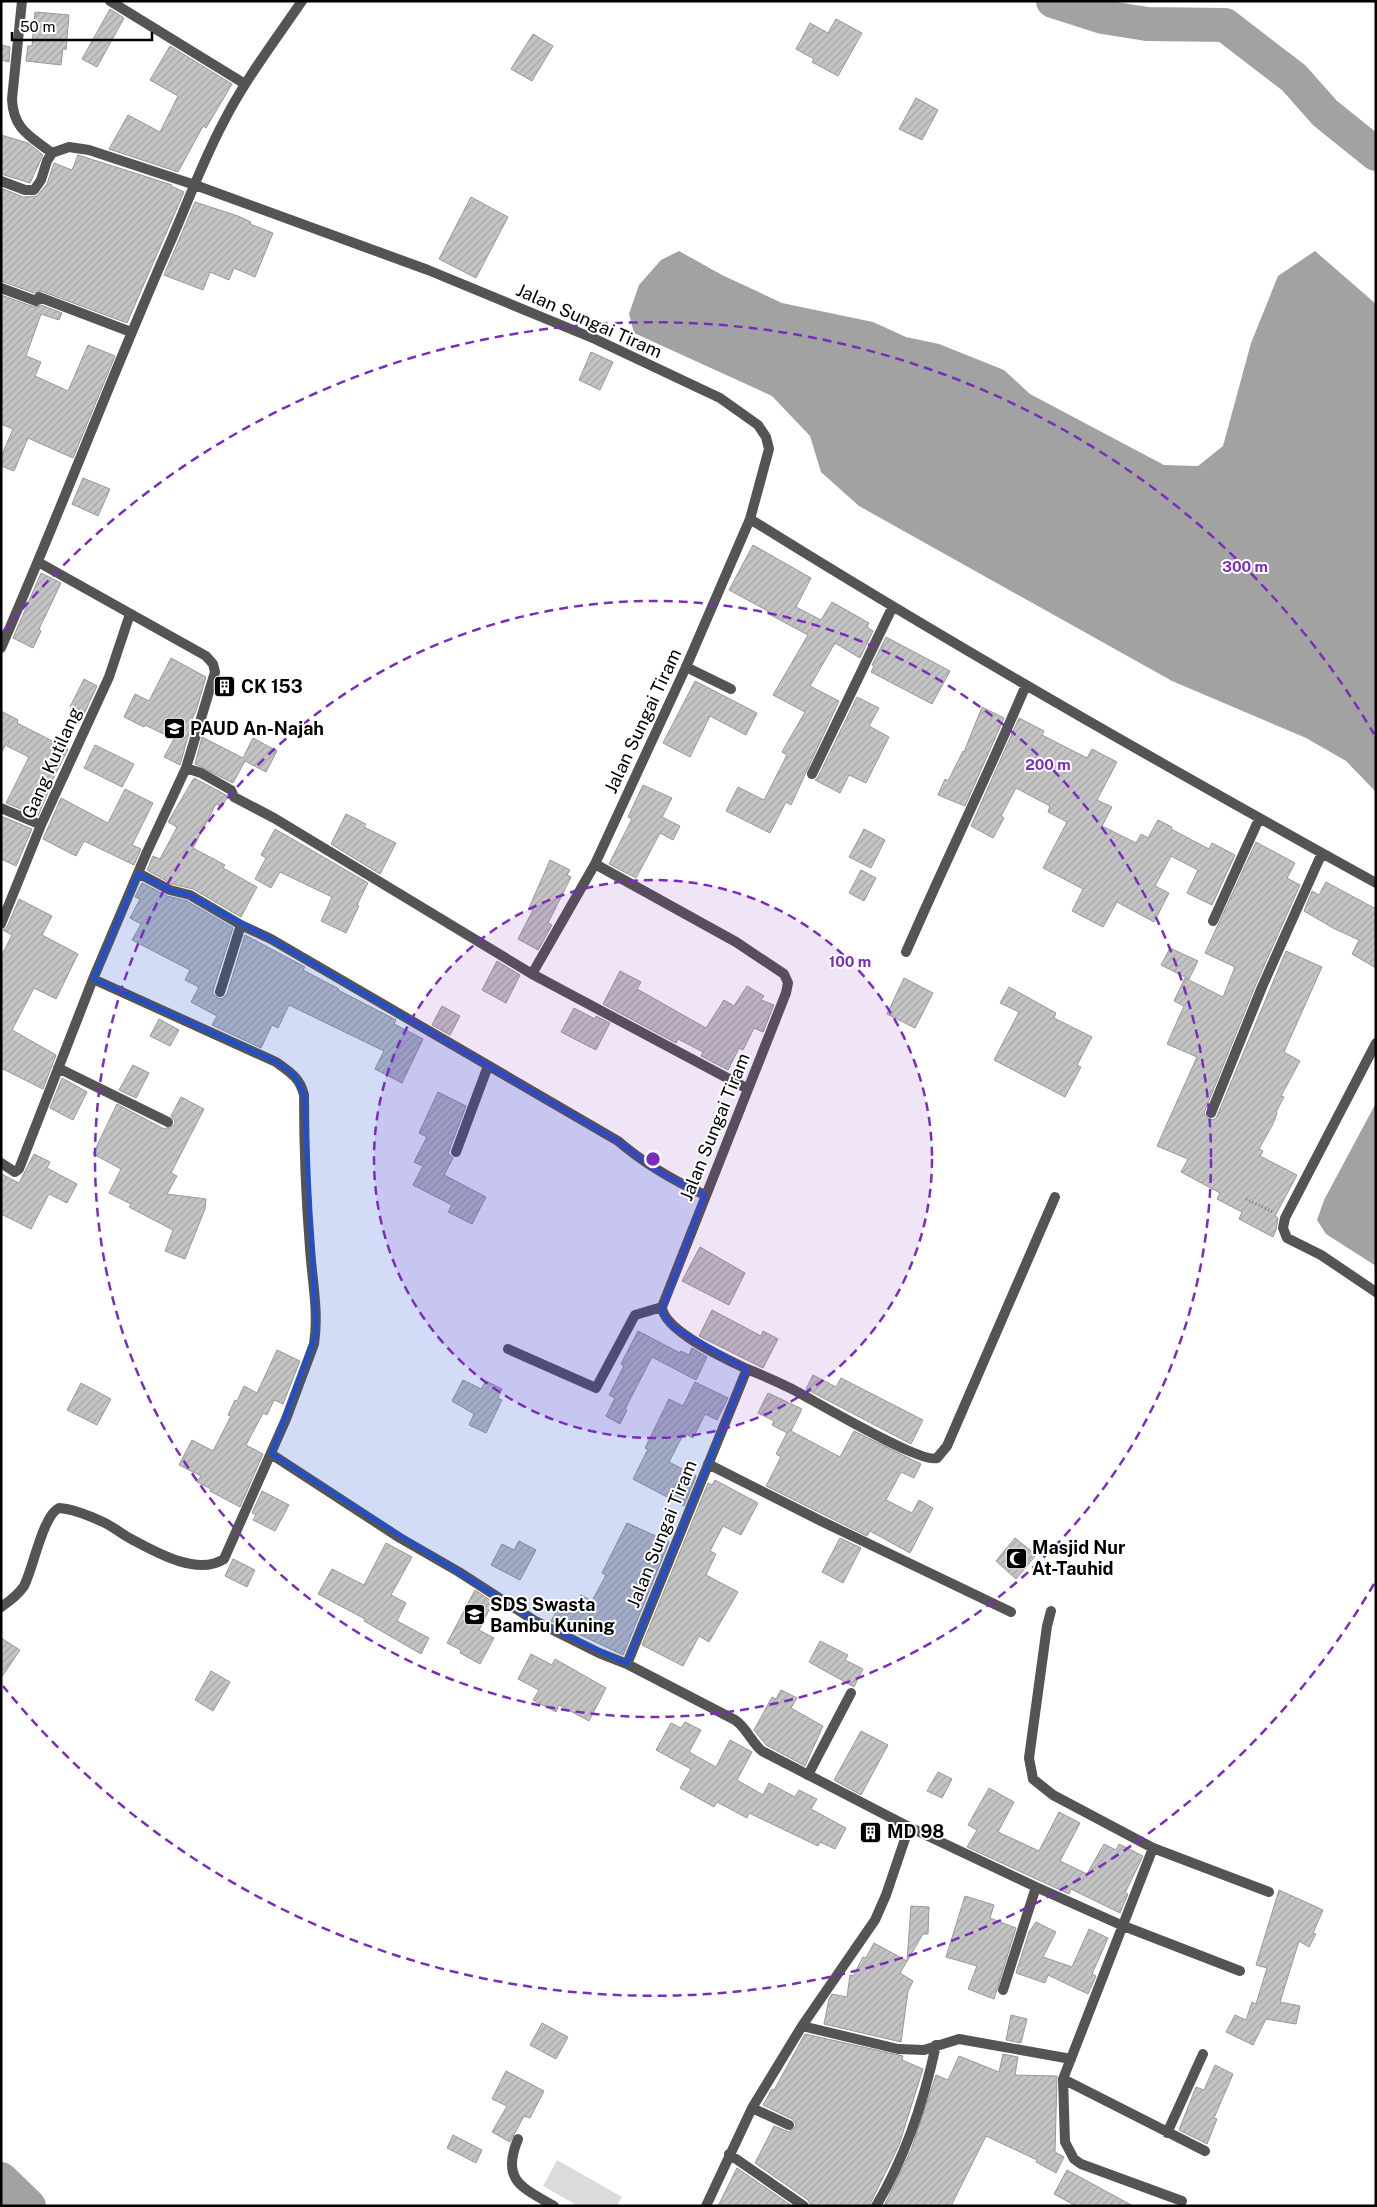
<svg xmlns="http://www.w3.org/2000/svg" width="1377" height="2207" viewBox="0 0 1377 2207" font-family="'Public Sans',sans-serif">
  <defs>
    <pattern id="building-hatch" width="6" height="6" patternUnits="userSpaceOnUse" patternTransform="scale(1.25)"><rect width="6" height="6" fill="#c4c4c4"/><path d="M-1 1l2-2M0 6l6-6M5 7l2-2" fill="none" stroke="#a7a7a7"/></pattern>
  </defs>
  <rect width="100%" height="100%" fill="#fff"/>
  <path fill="#dbdbdb" d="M557 2160 622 2197 617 2206H578L543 2186Z"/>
  <path fill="#a2a2a2" d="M679 251 722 275 782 303 873 322 906 337 939 344 1004 370 1030 394 1164 465 1198 466 1223 446 1251 343 1278 276 1315 251 1376 304V792L1346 761 1306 738 1172 681 859 506 821 472 810 436 772 396 634 333 629 314 639 285 661 260Z
    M1376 1103V1266L1326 1234 1317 1220 1324 1200Z"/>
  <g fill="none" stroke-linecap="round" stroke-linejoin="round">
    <path stroke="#a2a2a2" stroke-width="34" d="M1053 1 1103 17 1147 24 1225 25 1294 78 1325 113 1376 154
      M1 2179 29 2206"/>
  </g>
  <path fill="url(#building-hatch)" stroke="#989898" d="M110 9 124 18 97 67 82 59Z
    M35 12 69 15 66 50 63 48 61 65 26 61 28 46H32Z
    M836 19 862 33 838 76 812 62 814 59 796 49 810 23 828 33Z
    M533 34 553 46 532 81 511 69Z
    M1 45 10 47 9 62 1 60Z
    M170 46 232 84 206 128 203 126 178 172 109 149 128 115 160 132 178 96 150 80Z
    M916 98 938 110 922 140 899 129Z
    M1 135 28 143 43 155 30 183 1 174Z
    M78 155 172 185 171 186 184 192 127 323 41 291 34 293 1 281V188L23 197 37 196 47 184 54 163 72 170Z
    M471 197 508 217 476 278 439 259Z
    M195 202 238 216 251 222 250 224 273 233 255 277 234 268 229 280 210 272 203 290 164 275Z
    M1 295 34 307 41 305 62 313 59 320 41 314 26 356 41 362 35 376 68 391 88 345 115 356 73 458 28 438 14 471 1 466V457L13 429 1 424Z
    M591 352 613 362 600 390 579 380Z
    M83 478 110 489 98 516 72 504Z
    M753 545 811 578 796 607 821 620 832 602 869 623 867 627 873 631 860 658 835 643 810 686 839 701 791 805 786 802 770 833 726 811 738 787 764 800 787 755 782 752 805 712 773 695 808 635 767 613 768 611 729 590Z
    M41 573 61 583 39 629 41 631 33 648 13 638Z
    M886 637 950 671 932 704 871 672 874 666 872 665Z
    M171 658 206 677 196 711 189 725 191 726 180 765 164 757 174 739 145 725 144 727 124 717 135 694 149 701Z
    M84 679 97 686 84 714 70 707Z
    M695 681 757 713 746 735 710 716 690 757 663 743Z
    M857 697 879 708 869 726 889 737 866 783 849 775 840 793 815 780 818 777Z
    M982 707 1004 718 965 806 938 795 945 779 948 781 963 751 964 752Z
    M1 711 18 720 17 723 68 749 47 791 48 792 38 816 6 803 29 757 7 746 9 742 8 741 1 753Z
    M1019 718 1044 731 1042 735 1087 758 1092 749 1117 762 1097 800 1112 807 1102 826 1136 843 1141 834 1148 838 1158 820 1172 827 1171 829 1209 849 1212 843 1235 855 1212 905 1187 893 1198 870 1171 856 1155 886 1169 893 1154 922 1117 902 1103 927 1072 911 1083 889 1043 868 1067 822 1048 812 1050 806 1016 788 1001 816 1004 818 993 838 971 826Z
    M202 737 243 758 253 738 277 751 266 772 245 761 233 783 195 764Z
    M95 745 134 764 122 787 84 768Z
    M194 778 226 795 227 797 222 807 216 804 193 848 225 865 223 868 257 887 241 917 193 889 172 884 147 870 153 856 160 859 177 827 168 822Z
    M643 785 672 798 662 817 680 826 673 840 660 833 636 878 609 864 632 819 628 817Z
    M125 789 153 803 132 845 141 849 134 865 84 841 76 856 43 839 61 798 108 823Z
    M346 814 366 824 364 827 396 843 380 874 331 844Z
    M1 816 32 829 16 866 1 859Z
    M275 829 368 883 357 905 359 906 346 933 321 921 332 897 280 872 271 888 255 879 266 858 261 855Z
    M864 829 885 840 871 868 849 857Z
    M1256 842 1295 863 1287 878 1300 885 1256 984 1204 1113 1209 1120 1215 1119 1217 1116 1286 951 1322 967 1284 1052 1300 1061 1281 1096 1284 1097 1276 1112 1277 1113 1273 1124 1259 1149 1263 1151 1260 1156 1297 1175 1275 1216 1278 1218 1276 1230 1273 1237 1239 1219 1242 1212 1217 1199 1220 1193 1181 1172 1188 1159 1157 1146 1197 1057 1167 1044 1184 1006 1174 1001 1185 978 1223 997 1235 967 1205 953Z
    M550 860 570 870 567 875 571 877 548 923 552 925 538 950 518 939 533 910 529 908Z
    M861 870 876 878 864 901 849 893Z
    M1326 882 1376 909V968L1352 954 1359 940 1333 928 1304 911 1312 891 1319 895Z
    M142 883 167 896 187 901 233 928 213 990V994L218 998 222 999 227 994 245 935 305 967 303 970 339 989 338 990 396 1020 394 1024 423 1039 402 1083 375 1069 384 1051 289 1005 278 1028 272 1025 261 1048 212 1025 217 1016 191 1002 199 987 185 980 190 970 132 940 141 924 130 918 140 899 135 897Z
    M19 899 52 916 42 935 78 954 56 999 34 988 12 1030 56 1055 43 1089 1 1068V957L12 935 3 930 7 927Z
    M1170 948 1198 961 1189 979 1161 965Z
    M497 961 520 975 506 1003 482 990Z
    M620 971 641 982 637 989 706 1028 724 1000 734 1006 747 986 764 996 761 1000 774 1005 763 1032 754 1028 743 1050 739 1048 728 1070 701 1056 703 1052 678 1039 676 1043 603 1004Z
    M904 978 933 993 915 1028 887 1014Z
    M1009 987 1056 1013 1054 1018 1092 1037 1077 1065 1081 1067 1065 1097 994 1060 1019 1012 1000 1003Z
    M442 1006 460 1016 450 1035 432 1025Z
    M574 1008 595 1019 596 1016 610 1023 596 1050 561 1032Z
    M159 1019 179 1030 170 1046 150 1036Z
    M133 1065 149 1073 136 1098 119 1090Z
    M62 1078 87 1092 73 1120 50 1108Z
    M438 1092 466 1106 448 1153 453 1158 444 1175 486 1197 472 1224 448 1212 452 1205 413 1185 423 1166 414 1162 427 1137 419 1133Z
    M181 1097 204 1109 171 1173 177 1176 167 1194 206 1199 205 1209 185 1259 165 1251 173 1230 129 1207 131 1204 109 1193 121 1169 93 1154 117 1104 164 1129 174 1125 175 1121 171 1116Z
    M34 1154 50 1162 47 1168 77 1184 67 1203 49 1194 31 1229 1 1214V1174L19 1183Z
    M700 1247 745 1273 729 1305 682 1281Z
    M712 1310 761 1336 763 1331 778 1339 763 1368 699 1336Z
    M638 1331 680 1353 681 1351 689 1355 692 1348 707 1357 696 1380 652 1357 625 1409 627 1410 620 1424 606 1416 615 1398 609 1395 624 1366 621 1364Z
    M277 1350 300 1361 283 1404 274 1400 267 1415 263 1413 246 1445 263 1454 240 1507 210 1491 211 1489 197 1482 201 1476 179 1465 192 1440 213 1451 231 1416 228 1415 235 1400 237 1401 244 1386 257 1393Z
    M813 1375 836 1387 841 1378 923 1420 911 1444 806 1389Z
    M463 1380 481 1389 486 1381 502 1389 498 1398 502 1400 486 1433 469 1425 474 1414 452 1401Z
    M695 1382 728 1398 717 1420 705 1414 693 1438 684 1433 669 1462 696 1476 684 1506 633 1479 648 1449 645 1448 669 1399 683 1406Z
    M81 1383 111 1399 97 1425 67 1410Z
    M768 1393 802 1409 791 1431 840 1457 854 1431 921 1464 914 1478 901 1472 886 1500 912 1513 919 1500 933 1508 910 1553 870 1531 867 1536 766 1486 781 1457 776 1454 787 1433 772 1425 774 1421 758 1413Z
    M715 1480 758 1503 741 1535 723 1526 710 1551 716 1554 706 1575 738 1592 709 1642 699 1636 683 1666 642 1645 708 1483 712 1485Z
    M262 1491 289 1505 275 1531 253 1520 256 1515 252 1513Z
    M627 1523 669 1542 623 1655 551 1621 561 1604 573 1610 581 1595 592 1601 606 1575 602 1573Z
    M840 1538 861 1548 843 1583 822 1572Z
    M1015 1538 1036 1555 1016 1579 996 1561Z
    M519 1541 536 1550 520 1580 491 1565 502 1544 514 1550Z
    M386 1543 412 1557 391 1595 406 1603 397 1621 429 1638 421 1654 364 1621 365 1619 318 1594 332 1569 364 1585Z
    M233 1559 255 1570 247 1587 225 1576Z
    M475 1590 493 1602 479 1630 494 1638 480 1664 460 1653 461 1650 447 1643Z
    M1 1638 20 1650 1 1678Z
    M820 1641 848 1655 845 1660 863 1669 854 1687 809 1662Z
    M531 1654 552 1665 555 1659 606 1688 589 1721 559 1705 556 1712 533 1700 539 1690 518 1679Z
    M211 1671 230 1682 213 1711 195 1700Z
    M781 1690 797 1698 791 1708 823 1726 805 1766 766 1745 754 1730 772 1697 776 1699Z
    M685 1722 701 1730 689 1752 716 1767 730 1740 752 1752 737 1780 763 1795 769 1783 795 1797 799 1790 817 1799 811 1809 846 1828 835 1849 820 1842 818 1846 749 1813 747 1818 717 1802 714 1807 680 1788 691 1769 656 1750 671 1723 681 1728Z
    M861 1731 888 1745 861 1795 834 1780Z
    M938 1772 952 1779 942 1798 927 1791Z
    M989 1788 1014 1802 998 1832 1039 1851 1059 1812 1080 1823 1060 1861 1087 1874 1104 1844 1116 1850 1119 1844 1143 1856 1125 1893 1128 1894 1120 1913 1071 1889 1069 1894 967 1847 977 1830 968 1825Z
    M1279 1890 1323 1910 1313 1933 1316 1934 1309 1947 1299 1941 1280 2002 1300 2006 1296 2024 1266 2019 1253 2045 1226 2032 1235 2015 1246 2020 1252 2002 1256 2004 1267 1968 1256 1965Z
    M965 1896 994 1905 990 1918 1016 1928 994 1999 968 1989 977 1966 946 1957Z
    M911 1906 929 1907 928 1934H923L900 1973 913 1981 908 1991 901 2042 824 2024 829 1999 832 1994 847 1997 850 1975 853 1976 863 1957 866 1958 874 1943 907 1961Z
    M1036 1922 1056 1932 1043 1957 1072 1967 1089 1929 1108 1938 1092 1974 1096 1976 1088 1994 1048 1975 1045 1983 1016 1973 1029 1932Z
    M1011 2015 1027 2019 1021 2043 1006 2040Z
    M542 2023 568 2037 556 2059 530 2045Z
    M805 2034 903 2056 902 2060 923 2069 899 2145 869 2206H811L808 2200 755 2163 774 2126 789 2132 795 2127 796 2124 792 2119 763 2105 772 2089 774 2090Z
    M1003 2054 1018 2057 1015 2075 1057 2076 1055 2152 1064 2157 1056 2173 1036 2162 1037 2160 986 2136 951 2206H884L911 2150 936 2075 948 2080 959 2056 999 2072Z
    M1215 2065 1233 2074 1214 2118 1217 2119 1207 2144 1179 2130 1196 2087 1204 2090Z
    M506 2071 544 2091 530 2118 524 2116 510 2142 492 2132 507 2106 492 2099Z
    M453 2135 482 2150 476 2163 447 2148Z
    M737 2168 792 2206H718Z
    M1067 2170 1133 2206H1076L1054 2194Z"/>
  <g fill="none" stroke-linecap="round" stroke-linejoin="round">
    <path stroke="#767676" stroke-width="3" stroke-dasharray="1 2.5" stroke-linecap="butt" d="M1246 1199 1273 1212"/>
    <path stroke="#545454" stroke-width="10" d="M686 667 731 689
      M808 1775 851 1693"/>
    <path stroke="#545454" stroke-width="10" d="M22 1 12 99C13 129 30 136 52 153
      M110 1 245 84
      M1 181 25 190H34L41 180 47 161 52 153 69 147 89 150 195 185 428 270 595 339 720 398 758 425 766 437 769 449 750 519 686 667 595 864 736 942 784 974 788 983 786 993 662 1307C664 1331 726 1359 747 1369L627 1664
      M1 288 36 301 39 297 131 332
      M750 519C955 647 1165 766 1376 883
      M1 648C60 513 111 377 170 243 187 204 202 163 222 125 244 81 274 42 302 1
      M186 768 201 773 231 790 234 797 274 818 532 974 748 1089
      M812 774 892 608
      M1 808 41 825
      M138 873 170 890 190 895 241 925 271 939 618 1141C645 1164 672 1180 705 1195
      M1213 921 1259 819
      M1 924 41 825 109 677 130 614
      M906 952C945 862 988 775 1026 685
      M532 974 595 864
      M220 992 241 925
      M1376 1043 1285 1218 1283 1228 1287 1238 1321 1255 1376 1292
      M58 1068 168 1122
      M1211 1113 1262 987 1322 853
      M456 1152 488 1066
      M1 1163 15 1172 19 1169 93 979 146 854 186 768 215 672 213 664 206 656 38 562
      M508 1349 596 1388 635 1315 662 1307
      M747 1369C762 1375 778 1382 792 1389 815 1401 920 1464 937 1458L947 1446 1055 1197
      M271 1454 400 1538 459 1572 535 1621 599 1653 627 1664 735 1720C747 1728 751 1742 762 1751L909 1827 1036 1887 1121 1925 1240 1971
      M708 1464 821 1521 1011 1612
      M1 1607C10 1601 18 1595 24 1586 33 1569 43 1515 59 1508 73 1509 90 1516 103 1522 114 1527 123 1535 133 1540 157 1553 198 1576 224 1559L286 1419 314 1344C319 1312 312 1280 310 1248 306 1198 304 1146 304 1095 300 1078 290 1072 276 1062L93 979
      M1051 1611 1047 1626 1029 1758 1033 1779 1053 1795 1153 1848 1269 1892
      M1153 1848 1063 2079 1065 2142 1074 2159 1081 2164 1182 2201
      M1003 1990 1036 1887
      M802 2026 898 2049 924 2050 959 2039 1071 2059
      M1063 2079 1205 2151
      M752 2108 789 2125
      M1167 2133 1203 2054
      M518 2139C501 2180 521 2187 554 2206
      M729 2154 804 2206
      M706 2206 752 2108 802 2026 875 1920 886 1895 909 1827
      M876 2206C906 2156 924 2101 936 2045"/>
  </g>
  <path fill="#1d4ed8" fill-opacity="0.2" stroke="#1d4ed8" stroke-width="4" stroke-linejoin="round" d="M138 873 170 890 190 895 271 939 618 1141 663 1174 705 1195 662 1312 672 1326 747 1369 627 1664 535 1621 271 1454 316 1333 304 1095 294 1075 276 1062 93 979Z"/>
  <circle cx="653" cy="1159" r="279" fill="#7b2cbf" fill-opacity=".12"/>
  <g fill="none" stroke="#7b2cbf" stroke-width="2.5" stroke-dasharray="9 6">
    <circle cx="653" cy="1159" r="279"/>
    <circle cx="653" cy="1159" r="558"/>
    <path d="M1374 1584A837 837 0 0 1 3 1686M3 632A837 837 0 0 1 1374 734"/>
  </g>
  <defs>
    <symbol id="building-square" viewBox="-11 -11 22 22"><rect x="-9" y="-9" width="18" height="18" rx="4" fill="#000" stroke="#fff"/><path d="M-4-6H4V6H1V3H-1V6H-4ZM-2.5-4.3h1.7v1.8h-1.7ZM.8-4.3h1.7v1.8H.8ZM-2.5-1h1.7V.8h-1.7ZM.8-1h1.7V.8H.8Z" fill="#fff"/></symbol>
    <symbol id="school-square" viewBox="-11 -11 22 22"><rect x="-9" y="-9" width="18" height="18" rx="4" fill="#000" stroke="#fff"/><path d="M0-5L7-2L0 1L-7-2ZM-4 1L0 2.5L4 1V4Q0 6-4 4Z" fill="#fff"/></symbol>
    <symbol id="mosque-square" viewBox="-11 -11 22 22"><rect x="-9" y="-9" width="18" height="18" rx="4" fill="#000" stroke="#fff"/><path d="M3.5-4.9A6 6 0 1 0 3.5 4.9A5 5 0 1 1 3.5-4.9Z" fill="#fff"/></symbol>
  </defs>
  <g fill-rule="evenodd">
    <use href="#building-square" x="212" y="674" width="25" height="25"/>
    <use href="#school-square" x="162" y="716" width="25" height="25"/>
    <use href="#mosque-square" x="1004" y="1546" width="25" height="25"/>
    <use href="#school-square" x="462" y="1602" width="25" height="25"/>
    <use href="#building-square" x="858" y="1820" width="25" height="25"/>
  </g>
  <g text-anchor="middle" stroke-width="4" stroke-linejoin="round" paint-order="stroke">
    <g font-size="18" fill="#000" stroke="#fff">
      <text transform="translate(589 321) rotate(24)" y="6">Jalan Sungai Tiram</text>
      <text transform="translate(643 721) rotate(-65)" y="6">Jalan Sungai Tiram</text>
      <text transform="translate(52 763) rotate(-66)" y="6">Gang Kutilang</text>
      <text transform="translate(715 1127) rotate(-68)" y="6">Jalan Sungai Tiram</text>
      <text transform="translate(662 1534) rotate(-68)" y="6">Jalan Sungai Tiram</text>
    </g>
    <g font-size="18" font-weight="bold" fill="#000" stroke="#fff" text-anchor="start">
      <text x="241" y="693">CK 153</text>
      <text x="190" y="735">PAUD An-Najah</text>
      <text x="1032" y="1554">Masjid Nur<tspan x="1032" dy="21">At-Tauhid</tspan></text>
      <text x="490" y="1611">SDS Swasta<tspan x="490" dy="21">Bambu Kuning</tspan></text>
      <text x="887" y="1838">MD 98</text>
    </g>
  </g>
  <circle cx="653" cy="1159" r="8" fill="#7b2cbf" stroke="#fff" stroke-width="2.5"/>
  <g font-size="15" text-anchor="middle" font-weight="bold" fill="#7b2cbf" stroke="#fff" stroke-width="4" stroke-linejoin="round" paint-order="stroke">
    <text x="1245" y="572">300 m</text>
    <text x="1048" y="770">200 m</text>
    <text x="850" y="967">100 m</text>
  </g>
  <rect width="1377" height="2207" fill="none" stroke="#000000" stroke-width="5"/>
  <path d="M12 32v8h140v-8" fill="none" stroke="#000000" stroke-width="2.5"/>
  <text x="20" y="32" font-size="15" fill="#000000" stroke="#ffffff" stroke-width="4" paint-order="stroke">50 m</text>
</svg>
